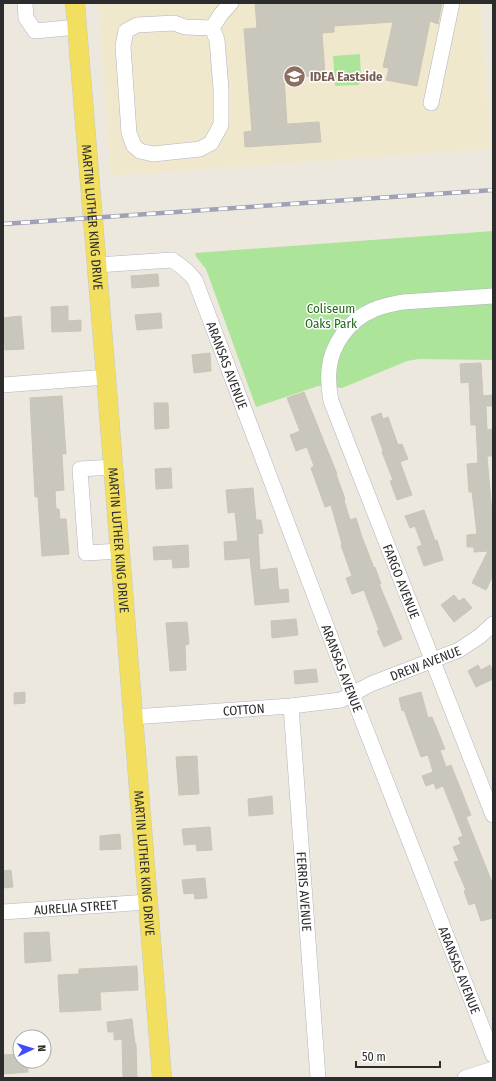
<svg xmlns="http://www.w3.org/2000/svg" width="496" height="1081" viewBox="0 0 496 1081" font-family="'Fira Sans Condensed',sans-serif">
  <rect width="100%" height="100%" fill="#ede8de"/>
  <path fill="#efe8cd" d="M98 3H480L491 149 111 176Z"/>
  <path fill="#ace49a" d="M360 54 361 81 358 85 335 86 333 56Z
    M493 231V360L419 359 407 361 342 388 318 386 256 407 206 269 197 258 195 253Z"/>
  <path fill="#c9c6bc" stroke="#c9c5b7" d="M255 3H442L438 24 430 21 417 86 386 80 389 68 383 67 393 22 334 26V32L322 33 325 75 284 78 287 124 319 122 321 142 245 147 244 132 252 131 244 29 257 28Z
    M158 274 159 286 132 288 131 276Z
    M68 306V321L81 320V331L52 332 51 307Z
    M161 313 162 328 137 330 135 315Z
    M21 316 24 349 5 350 3 318Z
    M210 353 211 371 194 373 192 355Z
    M481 363 483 396 492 395V406H486L487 430 493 429V456H487L493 525V575L486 590 472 583 488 551 474 552V547H467V535L477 534 472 492H469L467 464 478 463 476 425H471L469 382 461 383 460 364Z
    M304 392 337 474H336L345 499 344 500 350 520 356 518 362 537 374 568 375 567 381 584H379L402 639 384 647 377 631 379 630 364 590 352 594 346 578 352 576 341 545 342 544 331 505 325 507 311 468 314 466 307 447 296 451 290 435 300 431 287 398Z
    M62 396 66 454H62L64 490 55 491 56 509H59L60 519H66L69 554 42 556 38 497H35L30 398Z
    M154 403H168L169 428 155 429Z
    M381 413 383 419 388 417 398 445 402 444 408 459 400 462 412 495 397 500 390 481 393 480 382 452 383 451 371 417Z
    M171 468 172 488 156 489 155 469Z
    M253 488 256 520H261L263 533 258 534 260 570 277 568 279 590 288 589 289 602 255 605 250 558 225 560 224 542 238 541 235 512 228 513 226 490Z
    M424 510 435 541 437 540 443 560 424 566 417 547 422 545 415 526 410 528 405 516Z
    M188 545 189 567 173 568 172 559 154 560 153 547Z
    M454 595 459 601 464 598 472 608 454 622 441 605Z
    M296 619 298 635 272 638 271 621Z
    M187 622 189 644 185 645 186 670 170 671 166 623Z
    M478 665 481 670 490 665 493 672V679L476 687 468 671Z
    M316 669 318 682 295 684 294 671Z
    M25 692V703L14 704V693Z
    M421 692 428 718 432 717 445 749 440 750 446 767 451 765 471 815 466 817 493 885V918L481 921 475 903 469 905 464 891 466 890 454 862 459 861 453 847 461 844 458 838 463 836 443 786 436 789 434 783 426 786 422 776 433 772 428 755 421 757 404 710 402 711 399 698Z
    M197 756 199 794 179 795 176 757Z
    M272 796 273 814 249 816 248 799Z
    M210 827 212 850 197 851 196 844 184 845 182 829Z
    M120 834 121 849 100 850V836Z
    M11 870 13 887 3 888V871Z
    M205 878 207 898 195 899 194 893 184 894 182 880Z
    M49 932 51 961 25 963 24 933Z
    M137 966 138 990 100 992 101 1010 60 1012 58 975 79 974V969Z
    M132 1019 135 1044H136L137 1078H123L122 1039 114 1040V1032H108L107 1022Z
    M20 1054V1061H27L28 1072 3 1074V1055Z"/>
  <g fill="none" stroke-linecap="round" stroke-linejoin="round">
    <defs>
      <g id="minor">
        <path d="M25 3 26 18 35 31 77 27"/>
        <path d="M212 28 217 40 221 89V125L211 143 200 149 153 154 140 151 134 146 129 133 123 46 126 31 137 25 174 23 185 27 212 28 221 14 231 3"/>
        <path d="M431 103 452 3"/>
        <path id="s1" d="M97 265 172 260C182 266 188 271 195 280L352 694 493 1055"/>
        <path id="s2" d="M493 296 403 302C393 304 382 306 373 310 349 320 331 345 329 370 328 381 329 391 331 401L493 815"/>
        <path d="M3 385 106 377"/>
        <path d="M113 467 80 469 86 553 120 551"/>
        <path id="s3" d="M291 706 318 1078"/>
        <path id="s4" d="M133 717 291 706 341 700 371 684 459 650 480 636 493 624"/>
        <path id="s5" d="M3 912 148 902"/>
        <path d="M465 1078 493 1069"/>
      </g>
      <g id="major">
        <path id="s6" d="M75 3 106 377 162 1078"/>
      </g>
    </defs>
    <use href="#minor" stroke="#b2b3bf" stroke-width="16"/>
    <use href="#major" stroke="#c8c8c8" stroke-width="20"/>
    <use href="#minor" stroke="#fff" stroke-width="15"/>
    <use href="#major" stroke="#f2df5f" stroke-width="19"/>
    <defs>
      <path id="rail" d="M3 224 493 190"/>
    </defs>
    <use href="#rail" stroke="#a0a1b6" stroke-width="4.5"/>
    <use href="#rail" stroke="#fff" stroke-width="3" stroke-dasharray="9" stroke-linecap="butt"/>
  </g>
  <defs>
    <symbol id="school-disc" viewBox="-11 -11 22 22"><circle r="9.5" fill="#8d6e63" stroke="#fff"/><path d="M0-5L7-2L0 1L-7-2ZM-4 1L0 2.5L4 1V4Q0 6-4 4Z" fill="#fff"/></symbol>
  </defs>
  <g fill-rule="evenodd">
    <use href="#school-disc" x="282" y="64" width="25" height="25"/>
  </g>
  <g text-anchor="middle" stroke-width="3" stroke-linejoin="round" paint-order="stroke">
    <g font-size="13" font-weight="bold" fill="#785e54" stroke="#fff" text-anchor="start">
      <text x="310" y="81">IDEA Eastside</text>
    </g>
    <g font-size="13" fill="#2c2c2c" stroke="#fff">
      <text dy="5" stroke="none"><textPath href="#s6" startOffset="215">MARTIN LUTHER KING DRIVE</textPath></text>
      <text dy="5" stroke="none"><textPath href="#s1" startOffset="197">ARANSAS AVENUE</textPath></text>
      <text dy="5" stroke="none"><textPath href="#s6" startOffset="539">MARTIN LUTHER KING DRIVE</textPath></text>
      <text dy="5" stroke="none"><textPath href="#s2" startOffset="424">FARGO AVENUE</textPath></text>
      <text dy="5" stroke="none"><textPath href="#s4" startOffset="301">DREW AVENUE</textPath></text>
      <text dy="5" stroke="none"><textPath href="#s1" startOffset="521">ARANSAS AVENUE</textPath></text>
      <text dy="5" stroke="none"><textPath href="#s4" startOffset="111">COTTON</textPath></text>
      <text dy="5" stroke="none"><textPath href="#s6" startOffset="863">MARTIN LUTHER KING DRIVE</textPath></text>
      <text dy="5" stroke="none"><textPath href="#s3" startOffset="186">FERRIS AVENUE</textPath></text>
      <text dy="5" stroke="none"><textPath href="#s5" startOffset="73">AURELIA STREET</textPath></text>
      <text dy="5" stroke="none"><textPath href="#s1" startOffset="845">ARANSAS AVENUE</textPath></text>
    </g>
    <g font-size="13" fill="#226a1a" stroke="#fff">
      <text x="331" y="313">Coliseum<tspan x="331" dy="15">Oaks Park</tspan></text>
    </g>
  </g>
  <rect width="496" height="1081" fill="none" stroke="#2c2c2c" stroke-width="8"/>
  <g transform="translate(32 1049) rotate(86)"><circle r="19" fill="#ffffff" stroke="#ababab"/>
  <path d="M0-3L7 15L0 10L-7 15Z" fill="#3d4dfb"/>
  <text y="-6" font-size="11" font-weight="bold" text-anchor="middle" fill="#2c2c2c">N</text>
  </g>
  <path d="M356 1061v6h84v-6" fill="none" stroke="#2c2c2c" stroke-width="2"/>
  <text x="362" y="1061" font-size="12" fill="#2c2c2c" stroke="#ffffff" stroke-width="3" paint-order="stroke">50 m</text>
</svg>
